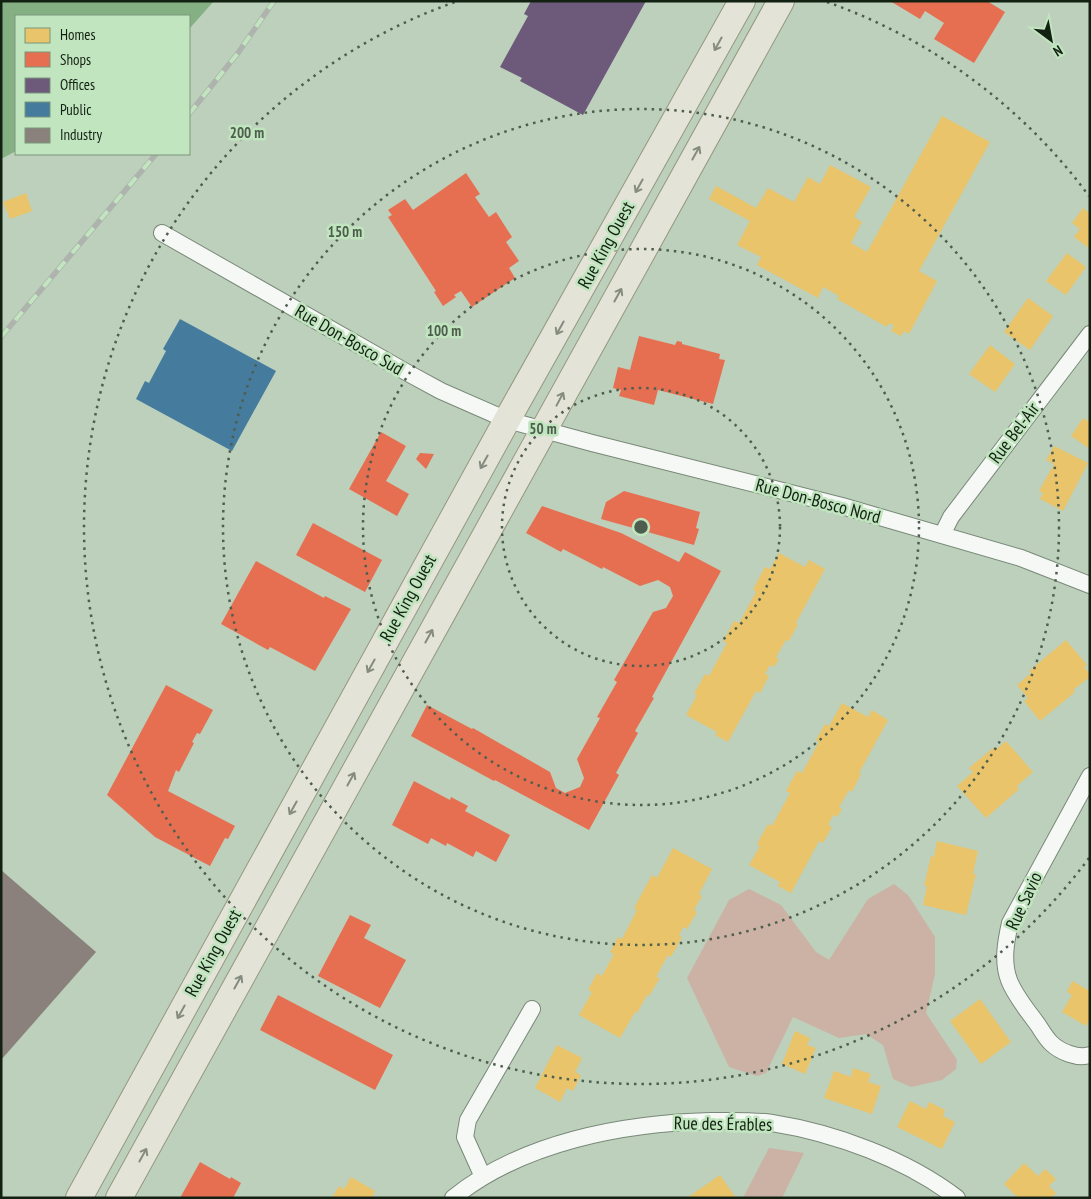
<svg xmlns="http://www.w3.org/2000/svg" width="1091" height="1199" viewBox="0 0 1091 1199" font-family="'PT Sans Narrow',sans-serif">
  <rect width="100%" height="100%" fill="#bcd0bb"/>
  <path fill="#ccb2a5" d="M894 884 908 895 935 937V974L926 1013 957 1060 956 1069 942 1080 911 1087 893 1079 883 1045 866 1034 839 1038 793 1017 766 1073 757 1076 729 1067 687 978 729 900 749 889 781 905 816 952 829 960 868 899Z
    M769 1148 804 1153 782 1198H743Z"/>
  <path fill="#84b084" d="M1 1H214L189 29V16H16V151L1 159Z"/>
  <path fill="#e9c46a" d="M942 116 990 142 919 271 937 281 909 334 904 331 901 336 891 331 894 326 889 323 887 327 837 299 839 296 823 287 818 298 757 265 761 257 737 245 750 221 709 199 716 186 756 208 768 188 794 202 808 177 820 184 830 165 871 187 854 217 862 222 851 243 867 252Z
    M26 193 32 211 10 219 3 202Z
    M1083 208 1090 214V249L1074 237 1080 229 1072 223Z
    M1067 253 1086 267 1066 295 1046 281Z
    M1028 298 1053 316 1030 350 1004 332Z
    M990 345 1015 364 995 392 969 374Z
    M1090 417V449L1071 436 1083 418 1087 421Z
    M1054 446 1088 463 1063 511 1040 499 1043 493 1039 491 1054 464 1046 460Z
    M779 553 805 567 809 560 825 569 796 623 798 624 789 641 786 640 776 657 779 659 774 667 770 665 765 674 769 676 760 693 756 691 728 742 715 735 717 732 686 715 697 695 694 694 705 674 709 676 727 643 723 641 734 621 739 623 756 592 753 589 765 567 770 569Z
    M1066 640 1087 665 1084 667 1090 674V677L1073 690 1075 692 1040 721 1024 701 1028 698 1017 685 1031 673 1029 671Z
    M842 703 868 717 872 710 888 720 859 773 861 774 852 792 849 790 839 807 842 809 837 817 833 815 828 825 832 827 823 843 819 841 791 893 778 886 780 882 749 865 760 846 757 844 768 824 772 826 790 793 786 791 797 771 802 773 819 742 816 740 825 724 829 726Z
    M1006 741 1033 772 1017 786 1019 789 986 818 957 786 973 772 969 768 993 748 995 750Z
    M937 841 978 851 973 874H976L966 915 923 905 927 886H924L931 856 934 857Z
    M673 848 712 869 699 894 702 896 694 910 697 912 687 929 683 927 679 936 682 937 671 957 668 955 656 977 660 978 649 996 647 995 637 1013 635 1012 620 1038 579 1015 592 992 588 990 597 973 602 976 614 954 610 952 618 937 622 939 637 910 634 908 652 875 657 878Z
    M1072 981 1090 991V1019L1086 1026 1062 1012 1072 995 1067 992Z
    M980 999 1011 1042 981 1064 950 1021Z
    M795 1031 810 1038 807 1045 816 1048 805 1074 782 1064Z
    M557 1045 582 1058 575 1072 581 1075 573 1091 567 1088 560 1102 535 1088Z
    M853 1068 871 1074 868 1082 881 1086 872 1114 824 1098 834 1071 851 1077Z
    M910 1101 926 1109 929 1102 945 1110 943 1116 955 1122 942 1149 897 1127Z
    M1024 1163 1038 1176 1045 1169 1056 1179 1049 1186 1056 1193 1051 1198H1018L1004 1184Z
    M720 1175 736 1198H687Z
    M351 1177 375 1191 372 1198H332L339 1186 344 1189Z"/>
  <path fill="#e76f51" d="M890 1H987L1005 12 974 63 934 39 944 23 925 11 920 19Z
    M466 173 480 194 475 197 489 217 496 212 512 237 506 242 519 261 509 268 515 278 472 307 461 291 454 295 456 297 443 306 434 292 436 291 388 217 392 215 388 210 405 199 413 210Z
    M639 336 675 345 677 341 682 342V344L720 354 719 359 725 360 713 404 658 390 654 405 619 396 621 390 613 388 618 367 630 370Z
    M381 432 406 446 386 481 409 494 397 516 349 489Z
    M420 453 434 454 426 469 416 459Z
    M624 491 700 512 696 528 699 529 694 545 601 519 606 502Z
    M542 506 621 533 679 562 685 552 721 571 652 697 654 698 635 731 638 733 616 773 619 775 589 830 495 780 494 781 411 736 427 705 472 729 473 728 550 772 556 788 565 793 580 787 584 778 577 759 600 718 597 717 617 682 614 680 653 612 666 608 673 596 670 587 658 580 640 586 603 567 602 569 563 549 561 552 526 533Z
    M313 523 382 560 365 592 296 555Z
    M256 561 324 598 325 596 351 609 315 671 270 647 268 650 221 624Z
    M166 685 213 710 200 734 197 733 192 742 194 743 179 772 176 770 168 791 235 826 228 839 225 838 210 866 155 837 107 795Z
    M414 781 450 800 451 797 468 806 465 811 510 835 496 862 476 851 473 857 447 843 446 846 431 838 428 844 392 825Z
    M350 915 371 925 364 938 406 960 380 1008 318 976Z
    M278 995 393 1055 375 1090 260 1030Z
    M200 1162 230 1179 231 1177 241 1183 233 1198H180Z"/>
  <path fill="#6d597a" d="M531 1H646L583 115 520 81 522 78 500 67 528 16 524 14Z"/>
  <path fill="#457b9d" d="M180 319 276 371 232 451 136 399 145 381 149 383 166 351 163 349Z"/>
  <path fill="#8a817c" d="M1 870 96 952 1 1060Z"/>
  <g fill="none" stroke-linecap="round" stroke-linejoin="round">
    <defs>
      <path id="minor" d="M162 233 406 372 441 391 507 420 592 443 842 506 1021 558 1090 585
        M942 535 951 517 1090 334
        M1090 776 1010 923C1006 941 1002 961 1009 980 1015 996 1028 1011 1038 1025 1042 1031 1046 1038 1051 1043 1060 1052 1078 1059 1090 1055
        M483 1177 465 1137 468 1120 532 1009
        M453 1198C522 1142 624 1123 711 1121 731 1121 752 1120 772 1123 835 1133 906 1159 957 1198"/>
      <path id="primary" d="M79 1198 507 420 742 1
        M119 1198 781 1"/>
    </defs>
    <use href="#minor" stroke="#798878" stroke-width="18"/>
    <use href="#primary" stroke="#94987e" stroke-width="28"/>
    <use href="#minor" stroke="#f5f8f5" stroke-width="16"/>
    <use href="#primary" stroke="#e3e3d7" stroke-width="26"/>
    <defs>
      <path id="rail" d="M189 114 238 53 274 1
        M1 337 156 154"/>
    </defs>
    <use href="#rail" stroke="#aeb3ad" stroke-width="5.5"/>
    <use href="#rail" stroke="#c1e5bf" stroke-width="4" stroke-dasharray="11" stroke-linecap="butt"/>
  </g>
  <defs><path id="oneway-shaft" d="M-6 0H5M1.5-3L5.5 0L1.5 3" fill="none" stroke-width="1.6" stroke-linecap="round" stroke-linejoin="round" transform="scale(1.25)"/></defs>
  <g stroke="#858c7f">
    <use href="#oneway-shaft" transform="translate(718 44) rotate(119)"/>
    <use href="#oneway-shaft" transform="translate(696 153) rotate(-61)"/>
    <use href="#oneway-shaft" transform="translate(639 186) rotate(119)"/>
    <use href="#oneway-shaft" transform="translate(618 295) rotate(-61)"/>
    <use href="#oneway-shaft" transform="translate(560 328) rotate(119)"/>
    <use href="#oneway-shaft" transform="translate(560 399) rotate(-62)"/>
    <use href="#oneway-shaft" transform="translate(484 462) rotate(119)"/>
    <use href="#oneway-shaft" transform="translate(429 636) rotate(-61)"/>
    <use href="#oneway-shaft" transform="translate(371 666) rotate(119)"/>
    <use href="#oneway-shaft" transform="translate(351 779) rotate(-61)"/>
    <use href="#oneway-shaft" transform="translate(293 808) rotate(119)"/>
    <use href="#oneway-shaft" transform="translate(238 982) rotate(-61)"/>
    <use href="#oneway-shaft" transform="translate(181 1012) rotate(119)"/>
    <use href="#oneway-shaft" transform="translate(143 1155) rotate(-61)"/>
  </g>
  <g fill="none" stroke="#4e5e4e" stroke-width="2.5" stroke-dasharray="2.5 5">
    <circle cx="641" cy="527" r="139"/>
    <circle cx="641" cy="527" r="278"/>
    <circle cx="641" cy="527" r="418"/>
    <path d="M1089 858A557 557 0 1 1 455 2M827 2A557 557 0 0 1 1089 196"/>
  </g>
  <g text-anchor="middle" stroke-width="5" stroke-linejoin="round" paint-order="stroke">
    <g font-size="18" fill="#132113" stroke="#c1e5bf">
      <text transform="translate(606 245) rotate(-61)" y="6">Rue King Ouest</text>
      <text transform="translate(349 340) rotate(30)" y="6">Rue Don-Bosco Sud</text>
      <text transform="translate(1014 433) rotate(-53)" y="6">Rue Bel-Air</text>
      <text transform="translate(818 501) rotate(15)" y="6">Rue Don-Bosco Nord</text>
      <text transform="translate(408 598) rotate(-61)" y="6">Rue King Ouest</text>
      <text transform="translate(1024 901) rotate(-65)" y="6">Rue Savio</text>
      <text transform="translate(213 953) rotate(-61)" y="6">Rue King Ouest</text>
      <text transform="translate(723 1124) rotate(1)" y="6">Rue des Érables</text>
    </g>
  </g>
  <circle cx="641" cy="527" r="8" fill="#4e5e4e" stroke="#c1e5bf" stroke-width="2.5"/>
  <g font-size="15" text-anchor="middle" font-weight="bold" fill="#4e5e4e" stroke="#c1e5bf" stroke-width="5" stroke-linejoin="round" paint-order="stroke">
    <text x="247" y="138">200 m</text>
    <text x="345" y="237">150 m</text>
    <text x="444" y="336">100 m</text>
    <text x="543" y="434">50 m</text>
  </g>
  <rect width="1091" height="1199" fill="none" stroke="#132113" stroke-width="5"/>
  <rect x="15" y="15" width="175" height="140" fill="#c1e5bf" stroke="#7b977a"/>
  <rect x="25" y="28" width="25" height="15" fill="#e9c46a" stroke="#7b977a"/>
  <text x="60" y="40" font-size="15" fill="#132113">Homes</text>
  <rect x="25" y="52" width="25" height="15" fill="#e76f51" stroke="#7b977a"/>
  <text x="60" y="65" font-size="15" fill="#132113">Shops</text>
  <rect x="25" y="78" width="25" height="15" fill="#6d597a" stroke="#7b977a"/>
  <text x="60" y="90" font-size="15" fill="#132113">Offices</text>
  <rect x="25" y="102" width="25" height="15" fill="#457b9d" stroke="#7b977a"/>
  <text x="60" y="115" font-size="15" fill="#132113">Public</text>
  <rect x="25" y="128" width="25" height="15" fill="#8a817c" stroke="#7b977a"/>
  <text x="60" y="140" font-size="15" fill="#132113">Industry</text>
  <g transform="translate(1051 40) rotate(148)" stroke="#c1e5bf" stroke-width="4" paint-order="stroke">
  <path d="M0-4L9 19L0 12L-9 19Z" fill="#132113"/>
  <text y="-8" font-size="14" font-weight="bold" text-anchor="middle" fill="#132113">N</text>
  </g>
</svg>
